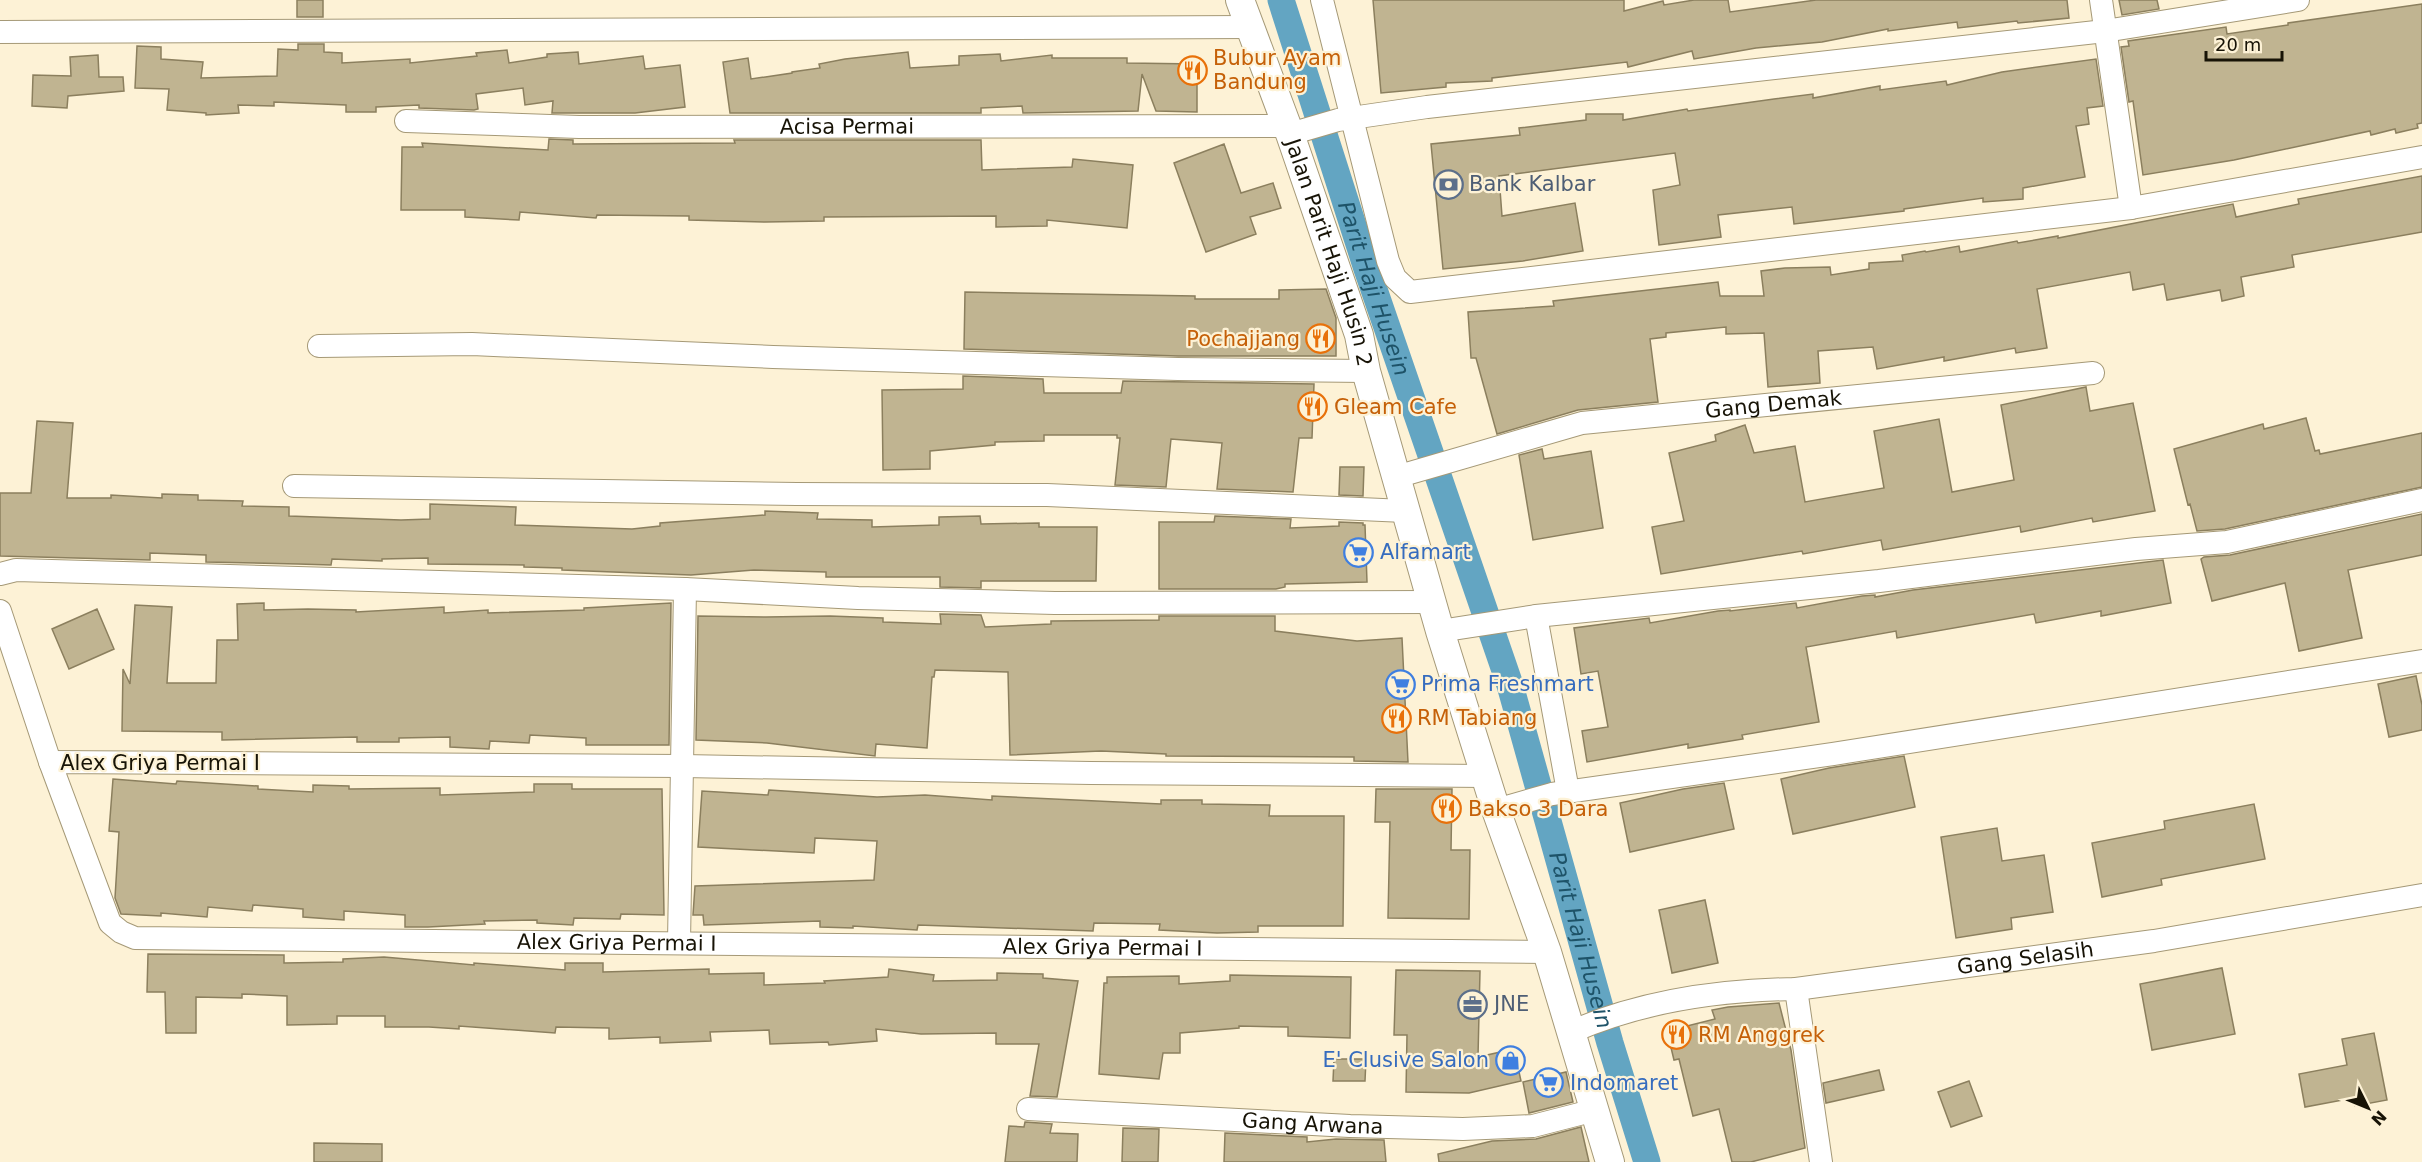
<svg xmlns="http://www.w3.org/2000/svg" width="2422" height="1162" viewBox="0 0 2422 1162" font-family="'DejaVu Sans',sans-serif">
  <rect width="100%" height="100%" fill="#fdf2d6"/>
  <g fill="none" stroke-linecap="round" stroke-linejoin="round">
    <path stroke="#63a5c2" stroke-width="27" id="s1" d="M1281 0 1367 269 1510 685 1610 1043 1647 1162"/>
  </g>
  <path fill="#c0b491" stroke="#8b7f5e" stroke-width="1.5" d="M297 0H323V17H297Z
    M1373 0H1624V11L1663 1 1664 5 1694 0H1728L1730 12 1816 0H2067L2069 18 2018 23 2017 21 1958 28 1957 22 1888 31V29L1822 42 1756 48 1694 59 1692 51 1628 67 1627 62 1492 78V81L1446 83V87L1381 93Z
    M2119 0H2157L2159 9 2122 15Z
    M2422 4V123L2417 124 2418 128 2396 133 2395 129 2371 135 2370 131 2234 160 2143 175 2133 101 2129 102 2121 47 2129 46 2128 41 2226 27 2227 34 2288 25V23Z
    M298 44H324V52L342 53V63L410 59V63L477 56 476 53 507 50 509 63 547 57V54L578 52 579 64 643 56 645 69 680 65 685 107 635 113H552L553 101 525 105 523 88 476 94 478 109 474 110 419 108V105L376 107V112H346V105L274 102V106L238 105 239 113 206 115V113L167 110 169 89 135 88 137 46 161 47V59L203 62 201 78 277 76 278 49 298 50Z
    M908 52 910 68 959 65V56L1000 54 1001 61 1052 55V58H1127V63L1197 64V112L1156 111 1142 74 1138 111 1023 113 1022 106 981 108V113H730L723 62 748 58 751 79 792 73V72L820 68 819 64 845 59Z
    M98 55 99 77H123L124 91 68 96 67 108 32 106 33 75 71 76 70 57Z
    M2096 59 2103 106 2087 108 2089 124 2076 126 2085 177 2023 188V199L1983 202V198L1904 209V211L1794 224 1792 207 1718 215 1721 237 1659 245 1653 190 1680 185 1675 153 1499 176 1502 216 1575 203 1583 251 1523 261 1443 269 1431 144 1520 135 1519 128 1586 120V114H1623V120L1687 109 1688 111 1774 99 1813 94V98L1880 86V90L1946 81 1947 85 2002 72Z
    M549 139 573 140V144L735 143 734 140H981L982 170 1072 167 1073 159 1133 165 1127 228 1047 220V226L996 227V216L824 217V221L765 222 689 220V216L597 215 596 218 520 212 519 220 465 217V210H401L402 147H423L422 143 548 150Z
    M1224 144 1241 193 1273 183 1281 208 1250 217 1256 234 1206 252 1174 163Z
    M2422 176V232L2292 255 2294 267 2241 277 2244 296 2222 301 2220 290 2167 300 2164 284 2133 290 2130 272 2037 289 2047 348 2016 353 2015 348 1944 361V357L1877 369 1873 347 1818 351 1820 383 1768 387 1764 333 1726 334V327L1666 333V337L1650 339 1658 402 1578 410 1497 434 1476 358H1471L1468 312 1554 306 1553 301 1718 282 1720 296H1764L1761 271 1785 268 1830 267 1831 275 1869 269V263L1903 261 1902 255 1925 251 1926 252 1959 246 1960 252 2017 241 2018 243 2058 236V238L2233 204 2236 217 2299 204 2298 199Z
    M1326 289 1336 318V356H1178L964 349 965 292 1195 296V299H1279V290Z
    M963 376 1043 379 1044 393H1121L1123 381 1314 384 1312 438H1299L1293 492 1217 489 1222 443 1171 439 1166 487 1115 485 1120 438H1117V435H1044V441L995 442V445L930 451V469L883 470 882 390 963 389Z
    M2086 387 2090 411 2133 403 2155 511 2093 522 2092 518 2021 532 2020 526 1883 550 1881 540 1803 554 1802 551 1661 574 1652 527 1684 521 1669 453 1716 441 1715 435 1745 425 1754 453 1795 446 1805 502 1884 488 1874 431 1939 419 1952 492 2014 480 2001 405Z
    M2306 418 2315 451 2319 450 2320 454 2422 433V487L2225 529 2197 531 2190 504 2188 505 2174 449 2263 424 2264 429Z
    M37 421 73 423 67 498H111V495L162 498V494L198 495V500L243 501 242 506 289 507V516L401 520 430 519V504L516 507 515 525 632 529 660 526V523L765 515V511L818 513 817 519 872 520V527L939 525V517L980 516 981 524 1039 523V527H1097L1096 581H981V588L940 587V577H826V572L754 570 691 575 562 570V568L524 567V565L428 564V558L382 559V561L332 559 331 565 298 564 206 562V555L150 553V560L0 556V493H31Z
    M1542 449 1544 459 1591 451 1603 528 1533 540 1519 455Z
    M1340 467H1364L1363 496 1339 495Z
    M2422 514V555L2348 570 2362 638 2299 651 2285 583 2212 601 2201 559 2204 557 2230 555Z
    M1215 516 1291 519 1290 528 1339 526V522L1363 523V525H1365L1367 582 1285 584V587L1276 589H1159V522H1214Z
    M2163 560 2171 603 2101 616V611L2036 623 2034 614 1897 638 1896 631 1806 647 1819 722 1742 735 1743 739 1688 748V744L1587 762 1582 731 1608 727 1598 671 1581 674 1574 628 1649 618 1650 623 1718 611 1730 610V611L1796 603 1797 608 1862 596 1875 595V597L1913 590Z
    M264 603V610L308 609 356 610V612L444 607V613L488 610V613L584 610V608L671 603 669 745H586V738L530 735 529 743 490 741 489 749 450 747V737L399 738V742H357V737L222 740V732L122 731 123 669 130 684 135 605 172 607 167 683H216L217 640H238L237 604Z
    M97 609 114 649 69 669 52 629Z
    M940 614 981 615 985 627 1051 624V621L1159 620V616H1275V631L1357 641 1402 638 1408 762 1354 761V757L1166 756V754L1101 751 1010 755 1008 672 935 670 934 677H932L927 748 876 744 875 756 767 743 696 740 698 616 766 617 830 616 883 618V622L941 624Z
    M2416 676 2422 705V730L2389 737 2378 684Z
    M1904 756 1915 807 1793 834 1781 779 1829 768Z
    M113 779 176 784 177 781 258 786V789L313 792V785L349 786V789L440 788V795L534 792V784H572V789H662L664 915 621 914 620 919 574 918 573 925 537 923V920L484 921 485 924 428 927H405V915L344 911V920L303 917V909L253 905 252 911 208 907 207 917 161 913V916L121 914 115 898 119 832 109 831Z
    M1724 783 1734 829 1630 852 1620 803 1683 789Z
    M1376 789H1452L1451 850H1470L1469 919 1388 918 1390 822H1375Z
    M769 790 877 797 925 795 992 800V796L1161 804V800H1202V804L1270 805 1269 816H1344L1343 926H1258V932L1217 933 1159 930 1160 924 1094 923 1093 931 918 925 917 930 853 926V928L820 927V921L704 925 703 915H693L695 886 874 880 877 841 815 838 814 853 698 847 702 791 768 795Z
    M2254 804 2265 859 2161 879 2162 885 2102 897 2092 843 2165 829 2164 821Z
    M1997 828 2002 861 2044 855 2053 912 2011 918 2012 929 1956 938 1941 837Z
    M1705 900 1718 963 1672 973 1659 910Z
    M148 954 284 955V963L343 962V959L384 957 474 965V963L565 970V963H603V972L709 969V974L764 973V985L825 983 824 981 888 977 889 969 934 975 933 981 997 980V973L1043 974V978L1078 981 1057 1097 1030 1096 1039 1044H996V1033L921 1034 876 1029 877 1041 829 1045 828 1042 770 1044 769 1030 710 1032 711 1041 660 1043V1037L609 1039V1028L556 1027 555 1033 459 1026V1029L429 1027H385V1016H337V1024L287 1025V996L242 994V998L196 997V1033H166L165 992H147Z
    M2222 968 2235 1034 2152 1050 2140 984Z
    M1396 970 1480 971 1478 1057 1514 1049 1521 1081 1469 1093 1406 1092 1407 1035H1394Z
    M1230 975 1351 977 1350 1038 1288 1036V1027L1239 1026V1028L1180 1033V1053H1163L1159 1079 1099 1074 1104 983H1107V977L1179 976V984L1230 981Z
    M1779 1003 1791 1050 1805 1148 1751 1162H1732L1719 1109 1693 1116 1679 1059 1674 1060 1667 1031 1715 1019 1712 1010 1728 1007Z
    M2374 1033 2387 1100 2355 1106 2353 1098 2305 1107 2299 1074 2347 1065 2342 1039Z
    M1334 1059H1366L1365 1081H1333Z
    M1879 1070 1884 1090 1826 1103 1823 1083Z
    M1566 1072 1573 1102 1529 1113 1523 1082Z
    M1969 1081 1982 1116 1951 1127 1938 1092Z
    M1025 1122 1052 1124 1050 1133 1078 1134 1077 1162H1005L1009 1126 1024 1127Z
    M1581 1127 1589 1162H1439L1438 1154 1492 1141 1536 1139Z
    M1123 1128 1159 1129 1158 1162H1122Z
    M1225 1133 1307 1137V1142L1336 1139 1384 1140 1386 1162H1224Z
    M314 1143 382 1144V1162H314Z"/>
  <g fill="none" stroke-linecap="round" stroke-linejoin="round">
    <defs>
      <g id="minor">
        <path d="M1322 0 1388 261 1395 278 1410 292 2131 208 2422 157"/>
        <path d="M2101 0 2131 208"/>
        <path d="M0 32 1249 27"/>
        <path id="s2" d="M406 121 579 127 1287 126"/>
        <path d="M1290 134 1338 120 1427 107 2105 31 2298 0"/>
        <path d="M319 346 472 344 773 357 1178 369 1366 371"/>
        <path id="s3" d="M1396 477 1582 423 2093 373"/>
        <path d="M294 486 797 494 1047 495 1405 511"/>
        <path d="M0 574 16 570 685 589 858 598 1055 603 1431 602"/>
        <path d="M0 611 50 762"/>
        <path d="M1536 616 1568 791"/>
        <path d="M1440 631 1536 616 1879 581 2136 549 2227 542 2422 500"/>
        <path id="s4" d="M1487 776 1091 773 683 766 50 762 110 923 121 932 135 938 1547 952"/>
        <path d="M1496 810 1552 794 1833 754 2422 661"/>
        <path d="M679 942 685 589"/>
        <path d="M1796 989 1821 1162"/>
        <path id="s5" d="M1571 1032C1641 1001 1720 990 1796 989L2154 941 2422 895"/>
        <path id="s6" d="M1028 1109 1350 1126 1463 1129 1533 1126 1595 1110"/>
      </g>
      <g id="tertiary">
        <path id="s7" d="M1240 0 1290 134 1359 335 1366 371 1440 631 1496 810 1547 952 1610 1162"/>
      </g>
    </defs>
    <use href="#minor" stroke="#a59977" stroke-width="24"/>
    <use href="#tertiary" stroke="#a59977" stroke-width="30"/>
    <use href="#minor" stroke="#fff" stroke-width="22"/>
    <use href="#tertiary" stroke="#fff" stroke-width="28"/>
  </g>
  <defs>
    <symbol id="restaurant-ring" viewBox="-11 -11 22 22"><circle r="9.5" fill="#fdf2d6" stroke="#e8710a" stroke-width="1.5"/><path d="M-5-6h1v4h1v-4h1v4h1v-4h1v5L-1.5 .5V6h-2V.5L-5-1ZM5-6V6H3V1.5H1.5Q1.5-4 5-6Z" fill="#e8710a"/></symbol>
    <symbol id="bank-ring" viewBox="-11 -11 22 22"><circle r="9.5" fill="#fdf2d6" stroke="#5c6f8a" stroke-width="1.5"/><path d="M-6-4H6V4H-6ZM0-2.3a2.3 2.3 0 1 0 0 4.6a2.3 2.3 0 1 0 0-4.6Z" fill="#5c6f8a"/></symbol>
    <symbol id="supermarket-ring" viewBox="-11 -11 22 22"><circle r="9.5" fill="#fdf2d6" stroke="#3f7fe0" stroke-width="1.5"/><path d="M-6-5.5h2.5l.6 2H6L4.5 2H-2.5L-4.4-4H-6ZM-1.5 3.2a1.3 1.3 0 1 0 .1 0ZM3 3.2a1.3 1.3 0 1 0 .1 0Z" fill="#3f7fe0"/></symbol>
    <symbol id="office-ring" viewBox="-11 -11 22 22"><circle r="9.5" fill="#fdf2d6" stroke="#5c6f8a" stroke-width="1.5"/><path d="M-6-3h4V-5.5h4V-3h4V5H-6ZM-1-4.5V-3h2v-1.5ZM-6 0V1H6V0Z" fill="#5c6f8a"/></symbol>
    <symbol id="shop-ring" viewBox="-11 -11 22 22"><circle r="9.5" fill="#fdf2d6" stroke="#3f7fe0" stroke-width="1.5"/><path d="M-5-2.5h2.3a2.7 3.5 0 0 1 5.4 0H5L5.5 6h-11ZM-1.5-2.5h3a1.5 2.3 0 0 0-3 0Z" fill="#3f7fe0"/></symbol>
  </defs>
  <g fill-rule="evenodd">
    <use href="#restaurant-ring" x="1176" y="54" width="33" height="33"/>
    <use href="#bank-ring" x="1432" y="168" width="33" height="33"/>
    <use href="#restaurant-ring" x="1304" y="322" width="33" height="33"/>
    <use href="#restaurant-ring" x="1296" y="390" width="33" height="33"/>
    <use href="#supermarket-ring" x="1342" y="536" width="33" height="33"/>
    <use href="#supermarket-ring" x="1384" y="668" width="33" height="33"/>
    <use href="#restaurant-ring" x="1380" y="702" width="33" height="33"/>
    <use href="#restaurant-ring" x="1430" y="792" width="33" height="33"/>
    <use href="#office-ring" x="1456" y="988" width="33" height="33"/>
    <use href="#restaurant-ring" x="1660" y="1018" width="33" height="33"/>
    <use href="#shop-ring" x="1494" y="1044" width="33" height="33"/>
    <use href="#supermarket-ring" x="1532" y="1066" width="33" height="33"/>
  </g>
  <g text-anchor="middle" stroke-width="4.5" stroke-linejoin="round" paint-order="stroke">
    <g font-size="21" fill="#c56008" stroke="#fdf2d6" text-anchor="start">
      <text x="1213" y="65">Bubur Ayam<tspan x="1213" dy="24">Bandung</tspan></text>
      <text x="1300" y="346" text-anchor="end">Pochajjang</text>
      <text x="1334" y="414">Gleam Cafe</text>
      <text x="1417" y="725">RM Tabiang</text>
      <text x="1468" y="816">Bakso 3 Dara</text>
      <text x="1698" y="1042">RM Anggrek</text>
    </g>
    <g font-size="21" fill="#171306" stroke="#fdf2d6">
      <text dy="7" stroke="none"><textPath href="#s2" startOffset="441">Acisa Permai</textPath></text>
      <text dy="7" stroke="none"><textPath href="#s7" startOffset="268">Jalan Parit Haji Husin 2</textPath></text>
      <text dy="7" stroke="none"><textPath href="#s3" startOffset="386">Gang Demak</textPath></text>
      <text x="160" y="770">Alex Griya Permai I</text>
      <text dy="7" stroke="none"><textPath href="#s4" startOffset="2120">Alex Griya Permai I</textPath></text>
      <text dy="7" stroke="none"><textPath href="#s4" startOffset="2606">Alex Griya Permai I</textPath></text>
      <text dy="7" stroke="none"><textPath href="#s5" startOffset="462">Gang Selasih</textPath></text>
      <text dy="7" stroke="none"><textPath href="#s6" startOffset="285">Gang Arwana</textPath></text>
    </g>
    <g font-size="21" fill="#4e5e75" stroke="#fdf2d6" text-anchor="start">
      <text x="1469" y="191">Bank Kalbar</text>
      <text x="1494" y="1011">JNE</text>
    </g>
    <g font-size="21" fill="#366cbe" stroke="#fdf2d6" text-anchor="start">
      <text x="1380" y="559">Alfamart</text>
      <text x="1421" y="691">Prima Freshmart</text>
      <text x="1489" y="1067" text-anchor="end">E' Clusive Salon</text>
      <text x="1570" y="1090">Indomaret</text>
    </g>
    <g font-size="22" font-style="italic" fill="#1e5368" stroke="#fdf2d6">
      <text dy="8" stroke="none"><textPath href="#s1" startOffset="303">Parit Haji Husein</textPath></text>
      <text dy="8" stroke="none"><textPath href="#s1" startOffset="987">Parit Haji Husein</textPath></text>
    </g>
  </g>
  <g transform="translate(2368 1108) rotate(133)" stroke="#fdf2d6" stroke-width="4.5" paint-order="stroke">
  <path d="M0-4.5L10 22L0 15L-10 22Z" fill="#171306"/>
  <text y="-9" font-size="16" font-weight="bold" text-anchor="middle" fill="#171306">N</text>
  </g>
  <path d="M2206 51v9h76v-9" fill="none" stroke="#171306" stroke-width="3"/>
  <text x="2215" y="51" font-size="18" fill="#171306" stroke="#fdf2d6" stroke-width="4.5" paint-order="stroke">20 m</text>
</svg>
